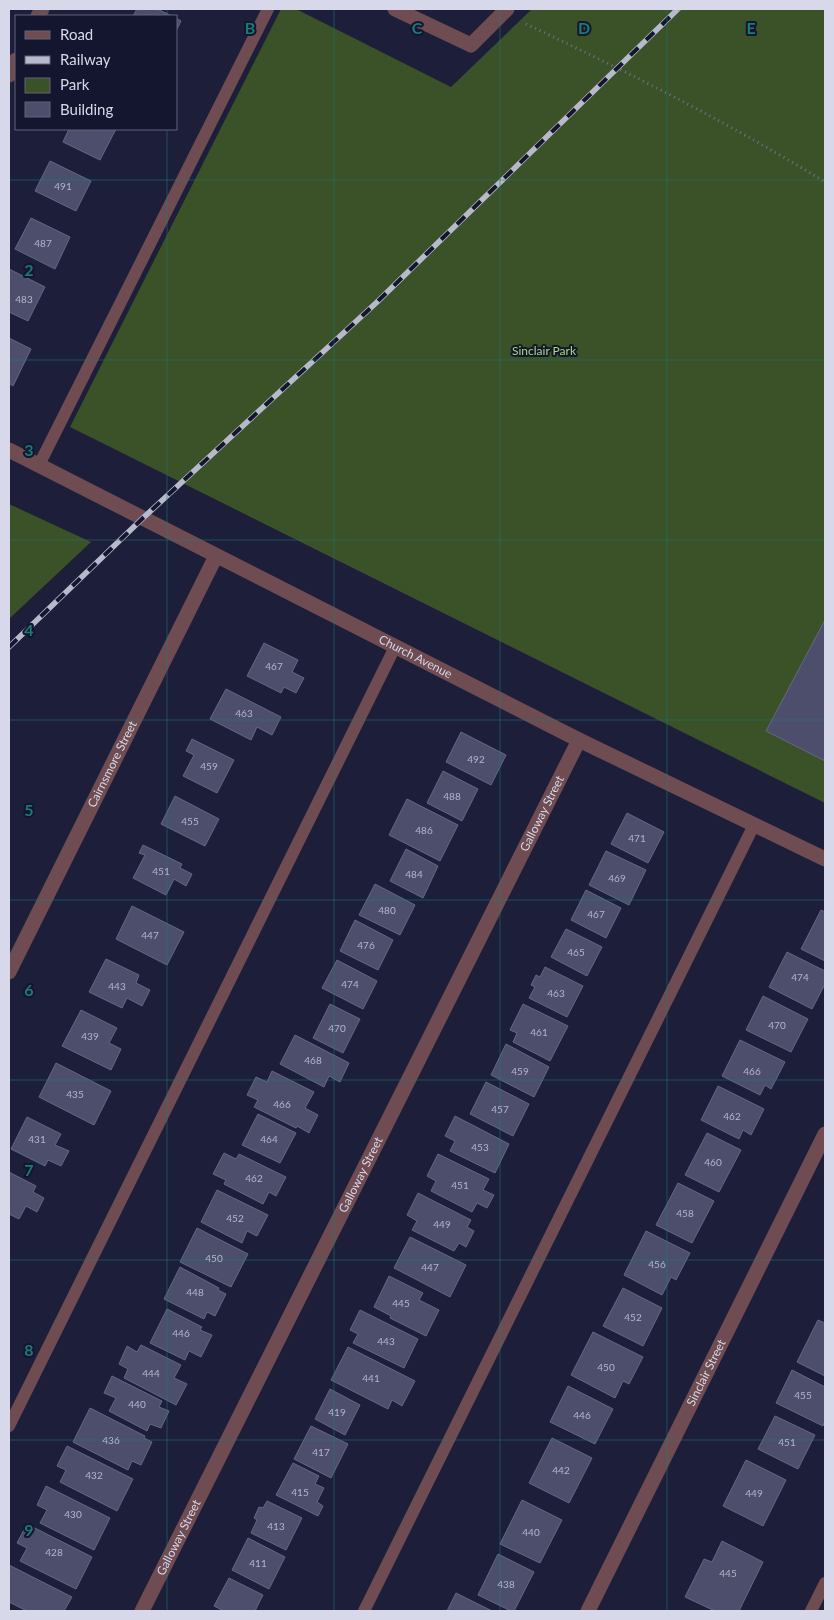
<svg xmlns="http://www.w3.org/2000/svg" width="834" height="1620" viewBox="0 0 834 1620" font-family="Lato,sans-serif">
  <rect width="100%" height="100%" fill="#1d1e39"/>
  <path fill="#3b5127" d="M281 9H296L451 87 532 9H825V803L70 427Z
    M9 504 91 542 9 619Z"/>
  <path fill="#4c4e6c" stroke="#646786" d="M137 9H157L172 16H133Z
    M176 18 181 21 176 31Z
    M69 129H116L100 160 63 142Z
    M50 161 91 181 76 211 35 191Z
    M31 218 70 237 55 269 15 249Z
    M9 269 45 287 28 321 9 312Z
    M9 338 31 349 13 386 9 383Z
    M825 620V761L766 731Z
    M264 643 298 660 292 672 304 678 296 693 284 687 281 693 247 676Z
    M226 689 281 717 272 735 257 727 251 740 210 719Z
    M461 732 506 755 491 785 446 762Z
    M192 739 234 760 217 793 183 776 194 755 186 751Z
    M443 771 478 789 462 821 427 803Z
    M175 796 219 819 205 846 161 824Z
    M407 799 458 825 440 861 389 835Z
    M627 813 664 832 648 863 611 844Z
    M143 845 182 864 180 868 192 874 186 886 174 879 166 895 133 878 145 855 139 853Z
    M406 849 438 866 423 898 390 881Z
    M606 851 646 870 629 905 589 885Z
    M375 884 415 905 400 935 359 915Z
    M586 890 621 908 606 938 571 920Z
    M132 906 184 932 167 965 116 939Z
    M821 910 825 912V961L801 949Z
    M355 920 393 940 378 970 340 951Z
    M566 929 602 947 587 976 551 957Z
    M787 952 825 971V984L812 1009 769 987Z
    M106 959 139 975 136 983 150 990 142 1006 127 998 122 1008 89 992Z
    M337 960 377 981 363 1009 322 988Z
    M545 967 583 986 567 1017 529 998 535 987 531 985 536 975 540 977Z
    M763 996 808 1019 791 1052 746 1030Z
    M330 1004 360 1019 343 1053 313 1038Z
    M523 1004 568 1026 550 1061 513 1042 517 1033 510 1030Z
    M81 1010 117 1028 109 1043 121 1049 111 1070 62 1046Z
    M295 1035 349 1063 340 1082 329 1076 324 1087 280 1064Z
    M740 1040 785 1062 771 1089 765 1085 760 1095 722 1076Z
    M506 1044 549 1067 534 1097 491 1075Z
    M56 1063 111 1091 94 1125 39 1097Z
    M272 1071 314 1092 305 1108 318 1115 309 1133 297 1126 296 1128 254 1107 258 1100 247 1095 256 1077 267 1082Z
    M486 1082 529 1104 513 1136 470 1114Z
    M718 1086 764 1109 751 1135 743 1130 739 1139 701 1120Z
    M258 1114 296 1133 280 1163 242 1145Z
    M455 1116 509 1144 495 1173 450 1151 455 1141 445 1136Z
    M27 1117 61 1134 55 1145 69 1151 61 1166 48 1160 45 1166 11 1149Z
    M707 1133 741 1150 719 1192 685 1175Z
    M224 1153 236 1159 239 1154 286 1177 276 1196 269 1192 263 1204 224 1184 226 1180 213 1174Z
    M438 1154 489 1179 483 1190 494 1195 487 1208 477 1203 472 1212 431 1191 436 1181 427 1176Z
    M9 1172 36 1186 33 1192 44 1198 37 1212 26 1206 19 1219 9 1214Z
    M678 1183 714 1201 692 1243 656 1225Z
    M217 1190 268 1215 257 1236 247 1231 242 1243 201 1222Z
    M418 1193 471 1220 467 1227 474 1231 466 1247 459 1243 454 1251 412 1230 417 1221 407 1215Z
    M197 1228 248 1254 231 1287 180 1262Z
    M646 1231 690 1253 676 1280 671 1277 662 1295 624 1275Z
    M410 1237 466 1265 450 1297 394 1268Z
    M180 1267 219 1288 218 1290 226 1294 215 1316 207 1312 204 1319 164 1299Z
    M389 1276 423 1293 419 1300 439 1310 426 1336 390 1318 391 1316 374 1307Z
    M623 1288 662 1308 643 1346 603 1326Z
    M167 1309 202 1327 200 1330 212 1335 201 1357 189 1351 185 1360 150 1343Z
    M360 1310 418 1339 404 1368 353 1343 358 1334 350 1330Z
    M818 1320 825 1323V1376L797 1362Z
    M593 1332 643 1357 629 1384 623 1381 615 1398 571 1375Z
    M141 1345 181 1365 174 1378 187 1384 176 1405 124 1378 128 1369 119 1364 127 1346 137 1352Z
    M348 1347 415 1381 402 1406 392 1400 388 1409 331 1380Z
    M792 1370 825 1387V1420L823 1426 776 1403Z
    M112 1376 162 1401 159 1407 169 1411 161 1428 150 1424 147 1431 109 1411 116 1398 104 1393Z
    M568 1386 613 1409 595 1444 550 1422Z
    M330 1389 360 1405 345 1435 315 1419Z
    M90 1408 145 1436 144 1438 152 1442 141 1465 132 1461 128 1470 73 1442Z
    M775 1416 815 1435 798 1469 758 1449Z
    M311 1426 348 1444 331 1478 294 1459Z
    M552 1438 592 1458 569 1503 529 1483Z
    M67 1446 133 1479 117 1511 60 1482 66 1470 57 1466Z
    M746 1460 786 1480 763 1526 723 1506Z
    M293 1463 319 1476 315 1484 324 1488 317 1502 323 1506 318 1516 276 1495Z
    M46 1486 110 1518 94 1550 40 1523 47 1510 37 1505Z
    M522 1500 562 1520 540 1563 500 1544Z
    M267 1501 302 1518 286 1550 251 1533 257 1520 254 1518 259 1507 263 1508Z
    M27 1524 92 1557 76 1589 20 1561 27 1548 17 1543Z
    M248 1538 285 1557 269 1589 232 1570Z
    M722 1541 763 1562 739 1611H715L685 1597 704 1559 712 1562Z
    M498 1554 534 1572 514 1611H511L478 1595Z
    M9 1565 72 1597 64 1611H27L9 1602Z
    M229 1578 263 1595 255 1611H224L214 1606Z
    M456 1593 492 1611H447Z"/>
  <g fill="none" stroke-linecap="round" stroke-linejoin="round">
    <path stroke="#707289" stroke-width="3" stroke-dasharray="1 4" stroke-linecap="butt" d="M526 24C628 72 729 123 825 182"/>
    <path stroke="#6f4c52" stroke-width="12" d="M39 465 268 9
      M9 1426 395 647
      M364 1611 754 825
      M811 1611 825 1583"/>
    <g stroke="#6f4c52" stroke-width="15">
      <path d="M395 9 471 45 507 9"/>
      <path d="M38 16 42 9"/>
      <path d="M9 75 16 60"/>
      <path id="s1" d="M9 450 579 740 825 859"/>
      <path id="s2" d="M9 972 216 556"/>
      <path id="s3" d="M142 1611 579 740"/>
      <path id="s4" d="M588 1611 825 1134"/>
    </g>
    <defs>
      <path id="rail" d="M9 647 143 518 376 303 678 9"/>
    </defs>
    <use href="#rail" stroke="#b7b9cc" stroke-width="5.5"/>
    <use href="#rail" stroke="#14152e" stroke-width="4" stroke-dasharray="11" stroke-linecap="butt"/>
  </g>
  <path fill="none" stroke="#197b74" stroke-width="1" stroke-opacity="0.55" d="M167 9V16M334 9V1611M500 9V1611M667 9V1611M167 129V1611M9 180H825M9 360H825M9 540H825M9 720H825M9 900H825M9 1080H825M9 1260H825M9 1440H825"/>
  <g text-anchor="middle" stroke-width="4" stroke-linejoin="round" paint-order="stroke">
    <g font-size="10" fill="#b4b6cb">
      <text x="63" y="190">491</text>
      <text x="43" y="247">487</text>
      <text x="24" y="303">483</text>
      <text x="274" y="670">467</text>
      <text x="244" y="717">463</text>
      <text x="476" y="763">492</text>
      <text x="209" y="770">459</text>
      <text x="452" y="800">488</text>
      <text x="190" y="825">455</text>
      <text x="424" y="834">486</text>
      <text x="637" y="842">471</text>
      <text x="161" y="875">451</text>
      <text x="414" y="878">484</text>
      <text x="617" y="882">469</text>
      <text x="387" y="914">480</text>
      <text x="596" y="918">467</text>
      <text x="150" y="939">447</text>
      <text x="366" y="949">476</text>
      <text x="576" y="956">465</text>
      <text x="800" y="981">474</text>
      <text x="350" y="988">474</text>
      <text x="117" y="990">443</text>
      <text x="556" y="997">463</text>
      <text x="777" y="1029">470</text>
      <text x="337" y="1032">470</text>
      <text x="539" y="1036">461</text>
      <text x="90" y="1040">439</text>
      <text x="313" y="1064">468</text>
      <text x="520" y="1075">459</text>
      <text x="752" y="1075">466</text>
      <text x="75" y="1098">435</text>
      <text x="282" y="1108">466</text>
      <text x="500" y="1113">457</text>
      <text x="732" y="1120">462</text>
      <text x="37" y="1143">431</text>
      <text x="269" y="1143">464</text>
      <text x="480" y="1151">453</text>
      <text x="713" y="1166">460</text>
      <text x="254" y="1182">462</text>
      <text x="460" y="1189">451</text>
      <text x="685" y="1217">458</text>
      <text x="235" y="1222">452</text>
      <text x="442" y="1228">449</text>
      <text x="214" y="1262">450</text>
      <text x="657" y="1268">456</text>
      <text x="430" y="1271">447</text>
      <text x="195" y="1296">448</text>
      <text x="401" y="1307">445</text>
      <text x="633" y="1321">452</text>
      <text x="181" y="1337">446</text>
      <text x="386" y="1345">443</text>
      <text x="606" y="1371">450</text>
      <text x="151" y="1377">444</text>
      <text x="371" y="1382">441</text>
      <text x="803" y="1399">455</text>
      <text x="137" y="1408">440</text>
      <text x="337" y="1416">419</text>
      <text x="582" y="1419">446</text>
      <text x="111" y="1444">436</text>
      <text x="787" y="1446">451</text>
      <text x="321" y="1456">417</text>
      <text x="561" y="1474">442</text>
      <text x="94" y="1479">432</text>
      <text x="300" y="1496">415</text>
      <text x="754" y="1497">449</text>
      <text x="73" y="1518">430</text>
      <text x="276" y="1530">413</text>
      <text x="531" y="1536">440</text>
      <text x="54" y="1556">428</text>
      <text x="258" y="1567">411</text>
      <text x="728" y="1577">445</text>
      <text x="506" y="1588">438</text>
    </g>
    <g font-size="12" fill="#a7da79" stroke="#14152e">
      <text x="544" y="355">Sinclair Park</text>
    </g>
    <g font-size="12" fill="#d7d9eb" stroke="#14152e">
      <text dy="4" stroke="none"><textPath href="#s1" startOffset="456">Church Avenue</textPath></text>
      <text dy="4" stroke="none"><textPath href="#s2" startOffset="232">Cairnsmore Street</textPath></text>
      <text dy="4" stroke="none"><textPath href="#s3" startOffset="892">Galloway Street</textPath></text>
      <text dy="4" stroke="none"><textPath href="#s3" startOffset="488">Galloway Street</textPath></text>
      <text dy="4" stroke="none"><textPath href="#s4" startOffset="266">Sinclair Street</textPath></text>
      <text dy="4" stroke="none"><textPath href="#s3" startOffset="82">Galloway Street</textPath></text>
    </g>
  </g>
  <g font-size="16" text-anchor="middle" font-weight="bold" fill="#197b74" stroke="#14152e" stroke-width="4" stroke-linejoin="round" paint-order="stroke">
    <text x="250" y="34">B</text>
    <text x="417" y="34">C</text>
    <text x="584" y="34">D</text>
    <text x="751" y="34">E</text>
    <text x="29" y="276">2</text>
    <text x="29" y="456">3</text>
    <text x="29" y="636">4</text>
    <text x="29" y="816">5</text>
    <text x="29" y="996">6</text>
    <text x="29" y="1176">7</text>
    <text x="29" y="1356">8</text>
    <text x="29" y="1536">9</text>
  </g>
  <rect width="834" height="1620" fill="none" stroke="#d7d9eb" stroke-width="20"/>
  <rect x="15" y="15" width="162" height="115" fill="#14152e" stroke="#62637a"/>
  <rect x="25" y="31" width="25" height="8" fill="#6f4c52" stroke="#62637a"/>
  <text x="60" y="40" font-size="15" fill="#d7d9eb">Road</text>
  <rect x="25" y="56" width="25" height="8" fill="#b7b9cc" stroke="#62637a"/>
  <text x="60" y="65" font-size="15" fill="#d7d9eb">Railway</text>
  <rect x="25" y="78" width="25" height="15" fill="#3b5127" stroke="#62637a"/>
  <text x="60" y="90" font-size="15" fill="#d7d9eb">Park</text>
  <rect x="25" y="102" width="25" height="15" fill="#4c4e6c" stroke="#62637a"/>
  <text x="60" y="115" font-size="15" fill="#d7d9eb">Building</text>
</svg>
